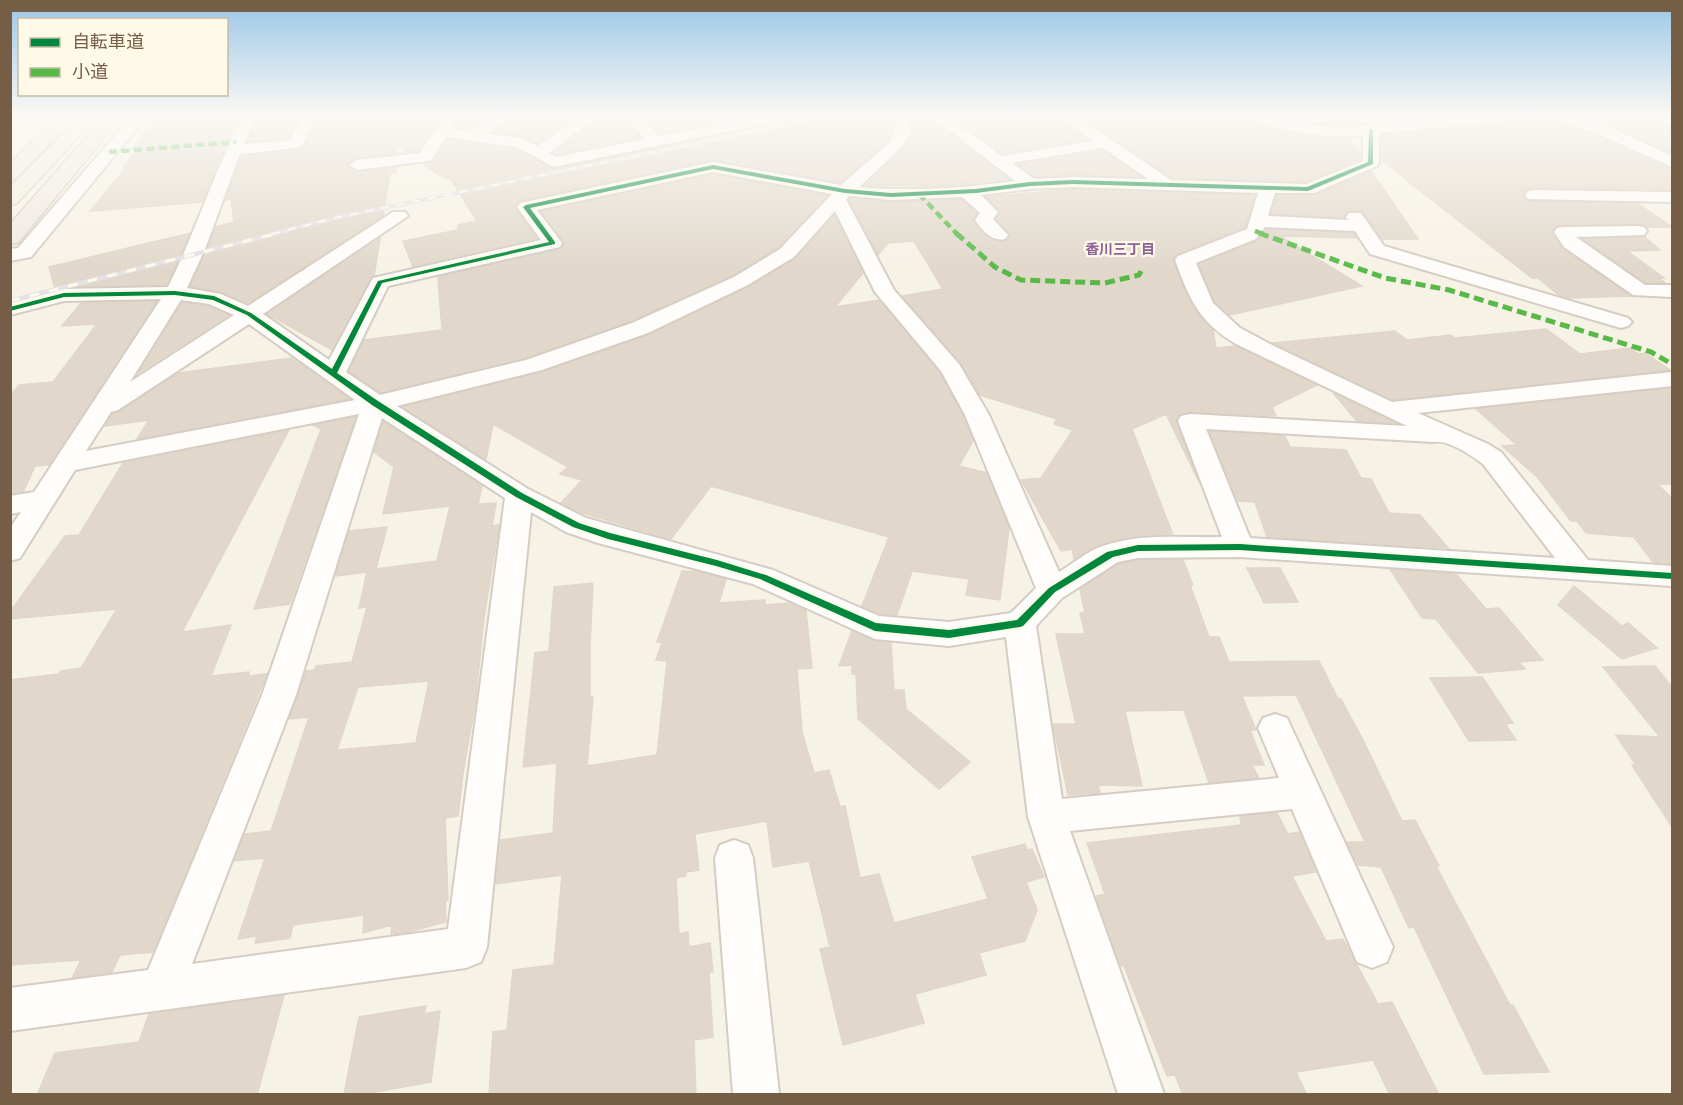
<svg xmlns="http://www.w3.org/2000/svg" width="1683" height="1105" viewBox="0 0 1683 1105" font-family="'Asap Condensed','Noto Sans JP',sans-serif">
  <rect width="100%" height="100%" fill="#f7f2e6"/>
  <path fill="#e1d8cb" stroke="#e0d6c9" stroke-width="1.5" fill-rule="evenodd" d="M160 115H241L203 202 90 211 127 167 123 168 138 148 131 149Z
    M259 115H300L289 138 248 141Z
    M353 115H442L419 151 406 152 397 146V153L357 158 347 164 357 172 396 167V172L390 173 383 216 248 303 221 292 190 286 216 227 234 222 231 199 226 200 242 156 302 149 317 118Z
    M461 115H491L468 129 455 127Z
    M514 115H579L537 143 520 136 492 132Z
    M602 115H623L641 138 556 155 553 153Z
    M643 115H757L660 134Z
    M799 115H893V131L887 142 840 183 713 160 520 201 515 208 537 239 413 267 403 241 458 230V225L477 221 451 179 442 177 423 164 434 160 447 139 515 149 554 169 790 121Z
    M911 115H927L1009 179 937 186 864 185 902 150 913 133Z
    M949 115H1056L1087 140 1003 154Z
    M1079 115H1239L1242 120 1287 132 1317 137 1350 139 1361 155V159L1306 182 1172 178Z
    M1272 115H1450L1346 126 1297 122Z
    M1533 115H1550L1553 120 1590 133 1672 169V189L1534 188 1526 190 1523 195 1528 201 1638 204 1672 227H1647L1638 224 1563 225 1557 226 1552 231 1563 249 1631 296 1569 298 1560 296 1538 278H1532L1381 160V135L1524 121Z
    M1574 115H1648L1672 126V154L1614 127Z
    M1102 150 1140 177 1073 175 1035 177 1018 164Z
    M1371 171 1418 239H1382L1361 211H1349L1344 218 1271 214 1277 195H1315Z
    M713 174 828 195 779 247 733 275 631 321 525 358 380 393 349 371 364 340 442 330 438 277 562 248 564 242 541 211Z
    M1073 189 1255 195 1245 227 1177 254 1173 261 1189 299 1202 319 1213 330 1216 348 1236 346 1317 385 1272 407 1276 416 1190 412 1179 415 1176 422 1199 482 1166 414 1132 429 1173 535 1117 540 1096 546 1074 559 1072 549 1061 551 1021 480 1041 478 1073 430 1054 424 1057 419 980 395 961 363 902 296 943 289 914 241 888 243 878 255 849 199 891 202 961 199 977 213 973 220 980 230 991 239 1001 242 1007 240 1010 235 996 219 1000 210 986 197Z
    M834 215 863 273 835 307 879 300 939 372 963 416 973 441 959 466 987 473 1009 528 1000 600 966 595 969 579 912 571 897 615 880 614 862 606 889 537 711 486 671 539 579 512 561 503 582 480 560 474 568 467 493 424 486 460 403 407 543 372 649 335 749 287 795 259Z
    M1266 229 1354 233 1357 238 1280 236 1362 286 1230 315 1215 302 1199 264 1257 241Z
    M190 233 167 285 64 287 55 289 49 267Z
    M1645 237 1660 250 1627 251 1664 278H1659L1665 283H1646L1583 239Z
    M380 238 374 276 332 350 267 314Z
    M157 301 49 465 35 466 23 492 10 494V396L19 385 53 382 97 324 62 326 81 303Z
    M182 302 208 306 229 315 138 373Z
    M1546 329 1580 354 1630 348 1639 354 1645 353 1670 370 1392 400 1273 343 1395 331 1407 340 1451 335 1455 338Z
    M292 358 349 399 137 439 149 420 105 426 112 414 119 412 178 373Z
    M1672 388V484H1657L1672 498V564L1653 562 1634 537 1586 533 1577 521H1571L1538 478 1502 446 1517 445 1476 409Z
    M1333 393 1394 422 1395 423 1357 421Z
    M356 417 290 604 254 609 321 429 313 425Z
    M383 422 482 486 478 504 496 503 492 526 499 525 484 618 475 705 463 773 458 816 445 818 448 900 445 901 446 922 408 932 391 934 392 925 363 933 364 915 293 925 290 938 255 943 257 936 238 939 265 858 234 861 245 834 271 831 309 717 289 719 306 671 315 670 316 666 352 662 367 607 359 608 367 572 335 576 349 531 387 527 376 569 437 561 450 506 383 514 394 467 374 452ZM429 681 416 743 337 750 358 687Z
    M289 430 182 632 231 625 211 676 249 672 248 676 267 674 153 952 120 955 112 972 72 978 81 960 10 965V680L59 674 61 671 81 668 117 609 10 619V612L65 536 79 535 123 463Z
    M1209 431 1285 436 1290 447 1346 450 1361 478 1371 479 1389 513 1420 515 1448 548 1267 537 1255 502 1238 501Z
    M1138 560H1183L1193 585H1190L1209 637H1219L1229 662 1319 661 1338 699H1341L1364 742 1402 821 1415 820 1439 866H1436L1510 1005H1513L1549 1072 1484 1074 1414 927 1409 928 1381 867 1358 865 1347 842H1365L1296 695 1242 696 1256 730H1250L1264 765H1252L1259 778 1209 783 1184 710 1125 711 1142 786 1098 785 1100 793 1068 795 1053 724H1076L1056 634H1085L1080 613H1085L1080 589 1119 564Z
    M1247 568H1280L1298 602 1264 603Z
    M1390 569 1456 574 1486 609 1499 608 1543 660 1519 662 1525 669 1478 673 1436 619 1422 618Z
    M682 571 700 572 726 579 719 603 765 600V605L790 603 806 611 812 668 797 669 802 732 814 773 829 770 840 807 845 806 860 878 879 874 894 923 988 899 972 857 1025 844 1027 850 1032 849 1044 877 1026 882 1037 910 1025 941 979 953 986 975 915 994 924 1023 843 1045 820 949 830 947 809 861 773 867 767 821 695 834 699 870 686 872V876L676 878 679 934 688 932 689 947 710 943 713 972H709L713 1037 694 1040 696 1095H489L493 1032 507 1030 513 970 554 965 562 875 496 884 500 840 553 833 557 763 523 767 535 653 549 651 554 587 593 583 590 646V697H593L587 766 657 755 667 661 656 660 662 643 657 642Z
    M1574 586 1622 626 1628 623 1657 648 1622 659 1558 605Z
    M852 631 874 641 891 643 894 690H904L906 709 970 762 939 789 858 719 856 674H852V665L839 666Z
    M1655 666 1672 687V827L1632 765H1636L1616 735 1660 737 1603 667Z
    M1482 677 1513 723 1505 724 1516 740 1469 741 1430 678Z
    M1277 813 1288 834 1299 832 1316 872 1292 876 1326 941 1343 939 1378 1004 1392 1002 1439 1095H1390L1373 1060 1296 1072 1307 1095H1183L1175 1075 1167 1076 1124 966H1121L1096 896 1105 894 1087 843 1241 825 1240 816Z
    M284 995 257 1095H37L55 1053 139 1042 149 1014Z
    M426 1006 424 1014 440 1011 431 1082 358 1095H344L359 1017Z"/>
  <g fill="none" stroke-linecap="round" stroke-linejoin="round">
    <defs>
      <path id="minor" d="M16 115H32L15 131 10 132V120Z
        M133 115H148L31 257 10 261V249L18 248Z
        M243 115H257L244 144 291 140 302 115H316L302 147 240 154 205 249 187 288 221 294 248 306 393 212H405L408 216 263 314 329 360 373 278 541 240 517 207 520 203 713 162 841 185 889 143 895 132V115H909L911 132 900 149 859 187C911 192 963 188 1015 181L929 115H945L1002 156 1092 141 1058 115H1075L1171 180 1306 184 1363 161V135C1322 141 1282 129 1243 118L1241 115H1264L1297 124 1346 128 1471 115H1531L1524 119 1379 133V163L1377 166 1314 193H1275L1268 216 1348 220 1346 217 1349 213H1361L1384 246 1628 318 1632 322 1628 326 1621 328 1614 326 1370 254 1355 231 1265 227 1256 239 1196 263 1213 303 1240 328 1276 347 1392 402 1672 372V386L1418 413 1488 444 1501 452 1588 560 1672 566V586L1240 557 1138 558 1118 562 1062 598 1036 626 1062 799 1279 778 1258 728 1263 718 1275 714 1287 718 1393 947 1387 962 1372 968 1357 962 1292 809 1070 831 1164 1094H1118L1028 817 1006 637 949 646 875 639 753 584 598 543 566 532 531 512 487 947 481 962 466 968 10 1031V988L148 970 262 695 359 414 75 470 20 558 10 561V528L21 512 10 514V496L34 492 161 299 64 301 10 315V303L64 289 168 287C196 231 215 170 243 115ZM1103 148 1148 179 1073 177 1034 179 1012 163ZM713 172 832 194 780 249 734 277 632 323 526 360 380 395 346 372 388 286 560 247 562 243 537 210ZM1073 187 1258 193 1247 229 1178 256 1175 260C1190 300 1198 321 1236 344L1407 426 1190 414 1181 416 1178 421 1222 537C1183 538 1140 533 1103 546 1087 551 1073 564 1059 572L989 415 959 364 894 290 846 199 849 196 891 200 962 197 980 213 975 220C983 231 992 242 1005 239L1008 235 993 219 998 212 981 195 1030 189ZM835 211 875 292 941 371 965 415 1036 588 1011 613 949 622 879 616 773 570 586 518 528 489 397 406 542 370 648 333 748 285 794 257ZM181 300 209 304 234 315 130 382ZM249 324 355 400 86 451 111 412 118 410ZM382 418 505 498 448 929 192 964 296 695ZM1206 429 1433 442C1448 439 1471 455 1483 464L1555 558 1250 538Z
        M445 115H459L451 129 469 131 495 115H512L486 134 520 138 537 146 583 115H600L549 153 556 157 645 139 625 115H640L659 136 768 115H797L790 119 554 167 516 147 446 137 432 159 428 161 357 170 349 165 357 160 420 153Z
        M1552 115C1594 115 1634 139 1672 156V167L1591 131 1554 118Z
        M1534 190 1672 192V202L1528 199 1525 195 1528 191Z
        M1638 226 1644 227 1647 231 1644 235 1576 237 1645 285H1672V297L1633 295 1564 247 1554 232 1557 228 1563 227Z
        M734 840 748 845 753 858 779 1094H733L715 858 720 845Z"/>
      <path id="primary" d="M82 115H99L17 203 10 205V187Z"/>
      <path id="motorway" d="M60 115H78L17 178 10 180V163Z
        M106 115H123L18 243 10 244V224Z"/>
    </defs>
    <use href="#minor" stroke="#d6cdc2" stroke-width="4"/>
    <use href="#primary" stroke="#d5cdc3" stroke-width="3"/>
    <use href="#motorway" stroke="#d5cdc3" stroke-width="3"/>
    <use href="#minor" fill="#fefdfb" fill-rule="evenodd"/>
    <use href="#primary" fill="#f2efe3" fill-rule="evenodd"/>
    <use href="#motorway" fill="#f1e9e2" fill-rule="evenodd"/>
    <defs>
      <path id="rail-far1" d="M272 234 335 218 833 115"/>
      <path id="rail" d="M10 301 278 233"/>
    </defs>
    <use href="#rail-far1" stroke="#e5e1e4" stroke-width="4"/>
    <use href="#rail" stroke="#e5e1e4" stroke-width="4.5"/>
    <use href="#rail-far1" stroke="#fff9e8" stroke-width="2" stroke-dasharray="8" stroke-linecap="butt"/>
    <use href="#rail" stroke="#fff9e8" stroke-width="3" stroke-dasharray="10" stroke-linecap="butt"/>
    <path stroke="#58b947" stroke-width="4.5" stroke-dasharray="8 4.5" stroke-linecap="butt" d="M109 152 236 142
      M919 194 957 234
      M1255 231 1264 234"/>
    <path stroke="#58b947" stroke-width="5" stroke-dasharray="10 5" stroke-linecap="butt" d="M956 233 995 267 1021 280 1105 283 1139 275 1141 271
      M1259 233 1385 278 1449 290 1651 352 1672 364"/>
    <defs>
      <path id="cycleway" d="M1371 129 1373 130V164L1308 191 1073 184 1030 186 976 193 891 197 845 193 713 169 530 208 555 242V244L382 283 337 373 378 401 522 493 579 523 610 533 717 560 766 575 876 623 949 630 1017 620 1049 588 1107 552 1138 545 1240 544 1672 573V579L1240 550 1138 551 1113 557 1055 592 1023 626 1020 627 949 638 875 631 760 579 716 566 608 539 573 527 516 497 372 405 247 315 213 300 175 295 64 297 10 311V307L64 293 175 291 214 296 251 313 332 369 378 281 549 242 523 207 526 205 713 165 845 189 891 193 976 189 1030 182 1073 180 1307 187 1368 162 1369 130Z"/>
    </defs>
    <use href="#cycleway" stroke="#fff9e8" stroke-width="4"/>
    <use href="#cycleway" fill="#00873e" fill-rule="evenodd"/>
  </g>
  <linearGradient id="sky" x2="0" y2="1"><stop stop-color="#9bc6e8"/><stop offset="0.43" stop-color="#fbf9f4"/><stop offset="1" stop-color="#fbf9f4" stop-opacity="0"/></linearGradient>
  <rect width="1683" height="270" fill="url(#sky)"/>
  <g text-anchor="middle" stroke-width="4.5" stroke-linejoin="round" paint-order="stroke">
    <g font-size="14" font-weight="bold" fill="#8e6199" stroke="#fff9e8">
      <text x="1120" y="254">香川三丁目</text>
    </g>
  </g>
  <rect width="1683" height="1105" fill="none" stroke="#755d46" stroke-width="24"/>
  <rect x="18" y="18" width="210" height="78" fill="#fff9e8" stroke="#c8bba7" stroke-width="1.5"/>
  <rect x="30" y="38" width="30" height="9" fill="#00873e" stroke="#c8bba7" stroke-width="1.5"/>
  <text x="72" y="48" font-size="18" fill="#755d46">自転車道</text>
  <rect x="30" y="68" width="30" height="9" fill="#58b947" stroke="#c8bba7" stroke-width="1.5"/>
  <text x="72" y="78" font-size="18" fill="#755d46">小道</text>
</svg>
